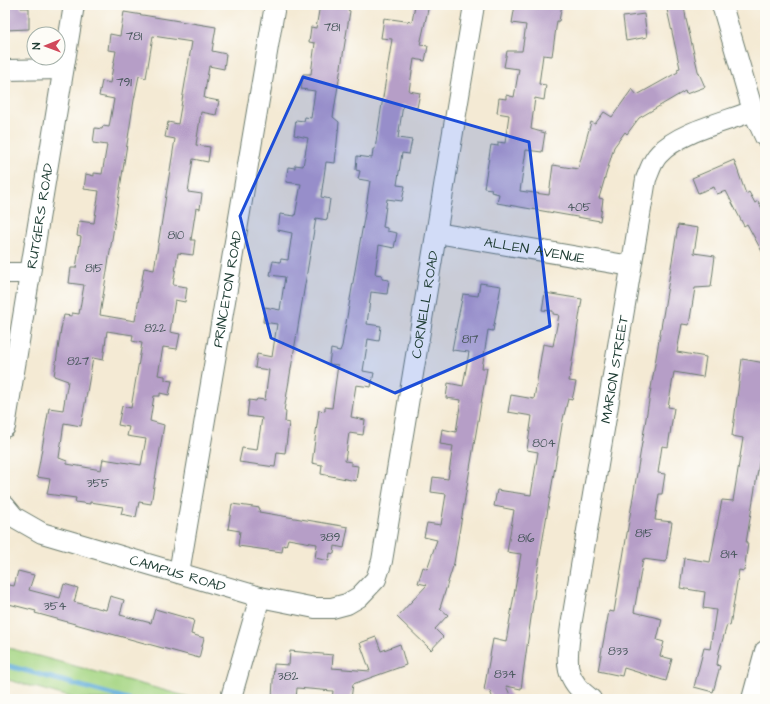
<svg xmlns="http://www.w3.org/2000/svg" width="770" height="704" viewBox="0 0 770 704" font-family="'Architects Daughter',sans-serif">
  <rect width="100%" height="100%" fill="#fdfcf7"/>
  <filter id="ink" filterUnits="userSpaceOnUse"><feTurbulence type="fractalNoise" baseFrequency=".025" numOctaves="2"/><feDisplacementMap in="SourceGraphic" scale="8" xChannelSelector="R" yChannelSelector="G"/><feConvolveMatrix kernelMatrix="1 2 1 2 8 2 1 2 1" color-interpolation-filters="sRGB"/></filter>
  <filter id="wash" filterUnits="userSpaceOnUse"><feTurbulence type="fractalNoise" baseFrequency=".012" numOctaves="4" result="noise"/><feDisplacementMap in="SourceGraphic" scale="16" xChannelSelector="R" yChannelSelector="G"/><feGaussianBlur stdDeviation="0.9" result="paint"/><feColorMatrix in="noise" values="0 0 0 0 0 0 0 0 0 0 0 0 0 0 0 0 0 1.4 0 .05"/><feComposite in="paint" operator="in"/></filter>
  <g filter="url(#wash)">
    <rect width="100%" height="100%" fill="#f4ead4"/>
    <path fill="#a6d684" stroke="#628a5c" d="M5 647 196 699H77L5 679Z"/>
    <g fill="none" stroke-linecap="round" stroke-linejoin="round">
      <path stroke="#5facd9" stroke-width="5" d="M5 665 128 699"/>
    </g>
    <g id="blocks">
      <path fill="#b69ec7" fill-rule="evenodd" d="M6 5H21V8H29V29L5 30Z
        M320 5H349L348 10 350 11 333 117 339 122 335 163 326 162 321 197 330 199 327 220 316 218 284 411H286L285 422 289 423 285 453 277 452 275 467 239 462 242 448 257 450 262 418 247 416 249 400 256 401 257 399 265 400 269 370 255 368 257 354 272 357 277 324 263 322 265 307 280 310 285 277 270 275 273 261 280 262 281 259 288 260 292 233 278 230 280 214 295 216 301 184 286 182 288 167 295 168V165L303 166 308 138 294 135 296 120 304 121 305 117 311 118 315 91 301 89 303 74H311L315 43 309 42 311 27 316 28Z
        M415 5H429L420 45 428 46 425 61 414 59 409 91 420 93 417 108 403 105 398 138 412 140 409 154 402 153 397 185 405 186 402 201 387 199 383 227 387 228V231L397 233 394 248 379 245 375 274 382 275V279L389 280 387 294 371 292 367 324 381 326 379 341 368 339 363 371 374 373 371 387 356 385 351 417 365 420 363 435 349 433 345 461 351 462V465L358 466 356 481 321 474 322 465 312 463 316 432 319 410 325 411V407L332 408 338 365 329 364 331 349 340 351 342 346 366 207 370 181 358 179 360 171 356 170 357 156 372 158 373 149H375L392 39 381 38 384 18 412 22Z
        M515 5H562L559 21H557L552 56 543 55 539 84 546 85 544 100 535 98 531 129 545 133 542 152 526 150 520 191 549 195 553 165 578 169 591 122 595 124 604 112 612 117 632 89 637 95 678 72 677 69 680 68 666 5H684L686 19 698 71 705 87 686 94 685 91 639 118 627 134 625 132 614 147 599 198 603 199 600 221 497 203 499 194 491 192 492 189 484 188 491 145 498 146V142L505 143 509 115 497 113 499 98 506 99V95L514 97 519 69 504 67 507 51H522L526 25 512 23Z
        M124 12 216 27 212 51 226 54 224 69 209 66 204 98 219 101 216 115 201 112 196 145 210 147 208 162 193 159 188 192 202 194 200 209 196 208 191 240H195L193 255 178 253 173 285 187 287 185 302 175 300 170 332 180 334 177 349 163 347 158 375 165 376V380L172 381 169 395 160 393V396H154L150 421 164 425 151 504 139 502 136 517 121 514 123 507 90 502V504L75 502 76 498 47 494 50 479 37 477 49 408 63 410 68 381 54 376 61 329 64 315 72 316V313L79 314 84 285 69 283 71 268H76L81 237 77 236 79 221 94 223 99 191 84 189 86 174 94 176V173L102 174 107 145 93 143 95 128 102 129 103 126 109 127 114 99 99 96 102 81 110 83 116 51 108 50 110 34 120 36ZM153 36 192 42 178 124 168 122 165 137 175 139 154 270 144 268 135 321 100 315 134 100 139 76 146 78ZM107 331 133 335 132 341 142 343 131 408 122 406 118 425 129 427 127 436 146 439 141 465 103 459 101 470 67 464V461L59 458 64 423 81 426 93 358 103 360Z
        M644 14 647 37 626 41 623 17Z
        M734 160 746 194 749 192 755 203 758 201 765 214V257L747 224 744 226 726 191 717 194 714 187 698 193 692 178Z
        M678 225 698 228 694 253 715 256 711 287 695 288 689 325 682 324 677 352 706 357 703 377 674 372 668 407 674 408 668 447 662 446 658 473 665 474 662 494H659L655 520 672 522 666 562 643 559 634 612 662 619 657 640 664 642 660 656 672 659 666 681 624 668 622 676 598 671 609 611 614 612Z
        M480 283 501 286 493 331 488 330 482 368H487L454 563 440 608 448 615 435 629 443 637 431 650 397 617 427 585 418 583 423 567 427 569 437 540 424 537 427 523 441 525 446 494 431 492 433 477 448 479 453 446 440 444 442 429 456 432 461 400 446 398 448 383 463 386 469 352 452 350 457 323 463 294 478 296Z
        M545 293 582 299 569 381 576 382 572 400 568 399 563 419 538 568 521 689 506 686 512 699H493L490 691 484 690 493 639 506 642 521 554 507 552 514 510 494 506 497 490 531 495 538 452 527 450 532 416 508 412 511 395 534 399 543 344 553 346 559 315 553 314V311L542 310Z
        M742 359 765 363V427L746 543H748L744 571 739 570 730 626 727 625 719 652 717 665 720 666 713 692 694 687 704 648 710 649 716 610 703 608 705 592 680 588 684 558 710 562 722 500 733 501 743 438 732 436Z
        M232 504 260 508 259 512 348 527 344 548 335 546 334 554 330 553 329 561 315 558 317 544 288 539 286 546 283 545 282 552 238 546 240 531 228 529Z
        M18 571 34 575 29 590 60 598 64 584 78 588 74 602 106 610 110 596 124 600 120 615 151 623 155 609 194 620 191 634 204 638 199 658 35 613 36 611 5 603V584L14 586Z
        M376 637 381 651 400 644 406 665 353 684 351 699H332L333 691 297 688 296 699 272 698 274 664 289 665 290 651 333 655 332 668 370 671 360 643Z"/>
    </g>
  </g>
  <g filter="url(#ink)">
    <use href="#blocks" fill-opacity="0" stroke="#6a7a6c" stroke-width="1"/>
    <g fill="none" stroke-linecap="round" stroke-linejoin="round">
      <defs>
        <g id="minor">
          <path d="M722 5 753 111 765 137"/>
          <path d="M5 70 63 69"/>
          <path id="s1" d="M437 233 631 266"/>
          <path d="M5 273H30"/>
          <path id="s2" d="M5 427 74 5"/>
          <path id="s3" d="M5 506 14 517 42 533 260 597 315 608H332L347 604 359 597 376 579 382 561 474 5"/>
          <path id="s4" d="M179 573 275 5"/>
          <path d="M232 694 260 597"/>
          <path id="s5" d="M591 699C561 677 567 659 571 626L646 179C650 170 652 161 659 154 679 132 725 122 753 111"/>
          <path d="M752 699 765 651"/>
        </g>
      </defs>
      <use href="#minor" stroke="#6a7a6c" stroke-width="22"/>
      <use href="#minor" stroke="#fff" stroke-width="20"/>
    </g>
  </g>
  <path fill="#1d4ed8" fill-opacity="0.2" stroke="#1d4ed8" stroke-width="3" stroke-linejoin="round" d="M303 77 529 142 550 326 395 393 271 338 240 216Z"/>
  <g text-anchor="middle" stroke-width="3.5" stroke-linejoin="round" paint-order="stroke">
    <g font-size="12" fill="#455559">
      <text x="332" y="31">781</text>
      <text x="134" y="40">781</text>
      <text x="124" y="86">791</text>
      <text x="579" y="211">405</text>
      <text x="176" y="239">810</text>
      <text x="94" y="272">815</text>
      <text x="155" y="332">822</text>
      <text x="470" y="343">817</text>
      <text x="78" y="365">827</text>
      <text x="544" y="447">804</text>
      <text x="98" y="487">355</text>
      <text x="644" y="537">815</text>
      <text x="330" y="541">389</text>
      <text x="526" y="542">816</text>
      <text x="729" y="558">814</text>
      <text x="55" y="610">354</text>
      <text x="618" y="655">833</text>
      <text x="505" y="678">834</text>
      <text x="288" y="680">382</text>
    </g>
    <g font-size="14" fill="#1f3d34" stroke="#fdfcf7">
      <text dy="5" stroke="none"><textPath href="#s2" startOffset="214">RUTGERS ROAD</textPath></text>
      <text dy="5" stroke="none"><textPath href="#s1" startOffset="99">ALLEN AVENUE</textPath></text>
      <text dy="5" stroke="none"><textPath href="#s4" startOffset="288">PRINCETON ROAD</textPath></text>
      <text dy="5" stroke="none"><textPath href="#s3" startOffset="680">CORNELL ROAD</textPath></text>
      <text dy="5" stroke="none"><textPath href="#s5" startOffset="342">MARION STREET</textPath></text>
      <text dy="5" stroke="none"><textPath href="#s3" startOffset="188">CAMPUS ROAD</textPath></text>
    </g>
  </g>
  <rect width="770" height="704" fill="none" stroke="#fdfcf7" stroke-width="20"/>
  <g transform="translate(46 46) rotate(269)"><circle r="19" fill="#fdfcf7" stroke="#a4b0a9"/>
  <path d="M0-3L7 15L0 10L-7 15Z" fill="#d1495b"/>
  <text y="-6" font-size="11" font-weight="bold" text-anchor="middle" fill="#1f3d34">N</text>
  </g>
</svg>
